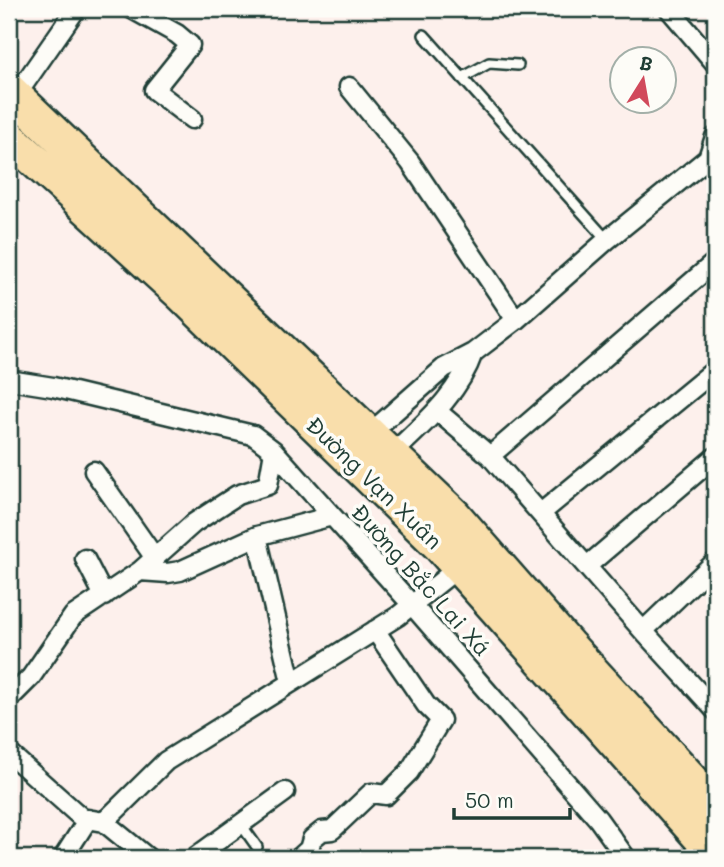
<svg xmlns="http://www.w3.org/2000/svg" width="724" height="867" viewBox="0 0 724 867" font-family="Mali,sans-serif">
  <rect width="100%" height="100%" fill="#fdf0ec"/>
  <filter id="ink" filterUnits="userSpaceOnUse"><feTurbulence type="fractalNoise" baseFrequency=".0143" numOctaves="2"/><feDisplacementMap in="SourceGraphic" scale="14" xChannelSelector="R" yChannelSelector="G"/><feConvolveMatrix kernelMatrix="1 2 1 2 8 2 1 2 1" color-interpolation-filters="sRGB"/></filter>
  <g filter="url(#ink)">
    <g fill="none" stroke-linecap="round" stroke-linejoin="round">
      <defs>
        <path id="lane" d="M424 35 607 240
          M462 78 489 63 518 65
          M240 823 257 847"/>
        <path id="street" d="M132 9 177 34 190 45 154 90 192 119
          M669 9 715 63
          M349 87 410 162 516 320
          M15 97 76 9
          M9 380 53 387 253 435 274 451 413 606 598 819 626 858
          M437 411 490 456 643 631 715 710
          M369 434 444 368 473 353 516 320 607 240 708 158 715 137
          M391 455C423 424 458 396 473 353
          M490 456 715 262
          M94 471 155 558
          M541 513 715 370
          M85 559 104 596
          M587 566 715 457
          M140 571 168 573 180 571 257 536
          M643 631 715 562
          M291 682 257 536 332 516
          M9 699 31 677 73 616 140 571 194 523 237 495 268 485 274 451
          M9 753 82 818 104 822 148 858
          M104 822 166 761 398 616 459 567
          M63 858 88 819
          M194 858 285 792
          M299 858 309 849 312 839 322 831 332 830 371 793 386 795 409 772 441 720 426 705 375 630"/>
        <path id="highway" d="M9 90 454 515 568 645 715 805
          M9 137 179 292 440 546 715 854"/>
      </defs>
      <use href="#lane" stroke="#1f3d34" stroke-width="14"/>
      <use href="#street" stroke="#1f3d34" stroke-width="23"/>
      <use href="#highway" stroke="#1f3d34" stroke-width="38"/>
      <use href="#lane" stroke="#fdfcf7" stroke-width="9"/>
      <use href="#street" stroke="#fdfcf7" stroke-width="18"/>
      <use href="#highway" stroke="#f9deab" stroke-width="33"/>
    </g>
  </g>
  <g text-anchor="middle" stroke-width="7" stroke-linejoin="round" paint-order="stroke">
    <g font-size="23" fill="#1f3d34" stroke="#fdfcf7">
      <text transform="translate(374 483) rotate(44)" y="8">Đường Vạn Xuân</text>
      <text transform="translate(421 580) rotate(48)" y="8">Đường Bắc Lai Xá</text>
    </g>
  </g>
  <rect width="724" height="867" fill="none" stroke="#fdfcf7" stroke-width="35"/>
  <rect x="18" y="18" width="689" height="832" fill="none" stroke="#1f3d34" stroke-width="2.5" filter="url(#ink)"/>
  <g transform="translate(643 80) rotate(11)"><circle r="33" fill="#fdfcf7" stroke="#a4b0a9" stroke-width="2"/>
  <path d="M0-5L12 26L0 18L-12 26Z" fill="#d1495b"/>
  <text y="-10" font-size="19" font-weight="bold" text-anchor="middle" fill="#1f3d34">B</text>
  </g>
  <path d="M454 808v10h116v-10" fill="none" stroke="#1f3d34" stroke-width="3.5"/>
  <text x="465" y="808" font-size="21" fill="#1f3d34" stroke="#fdfcf7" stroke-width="5" paint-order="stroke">50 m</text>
</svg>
